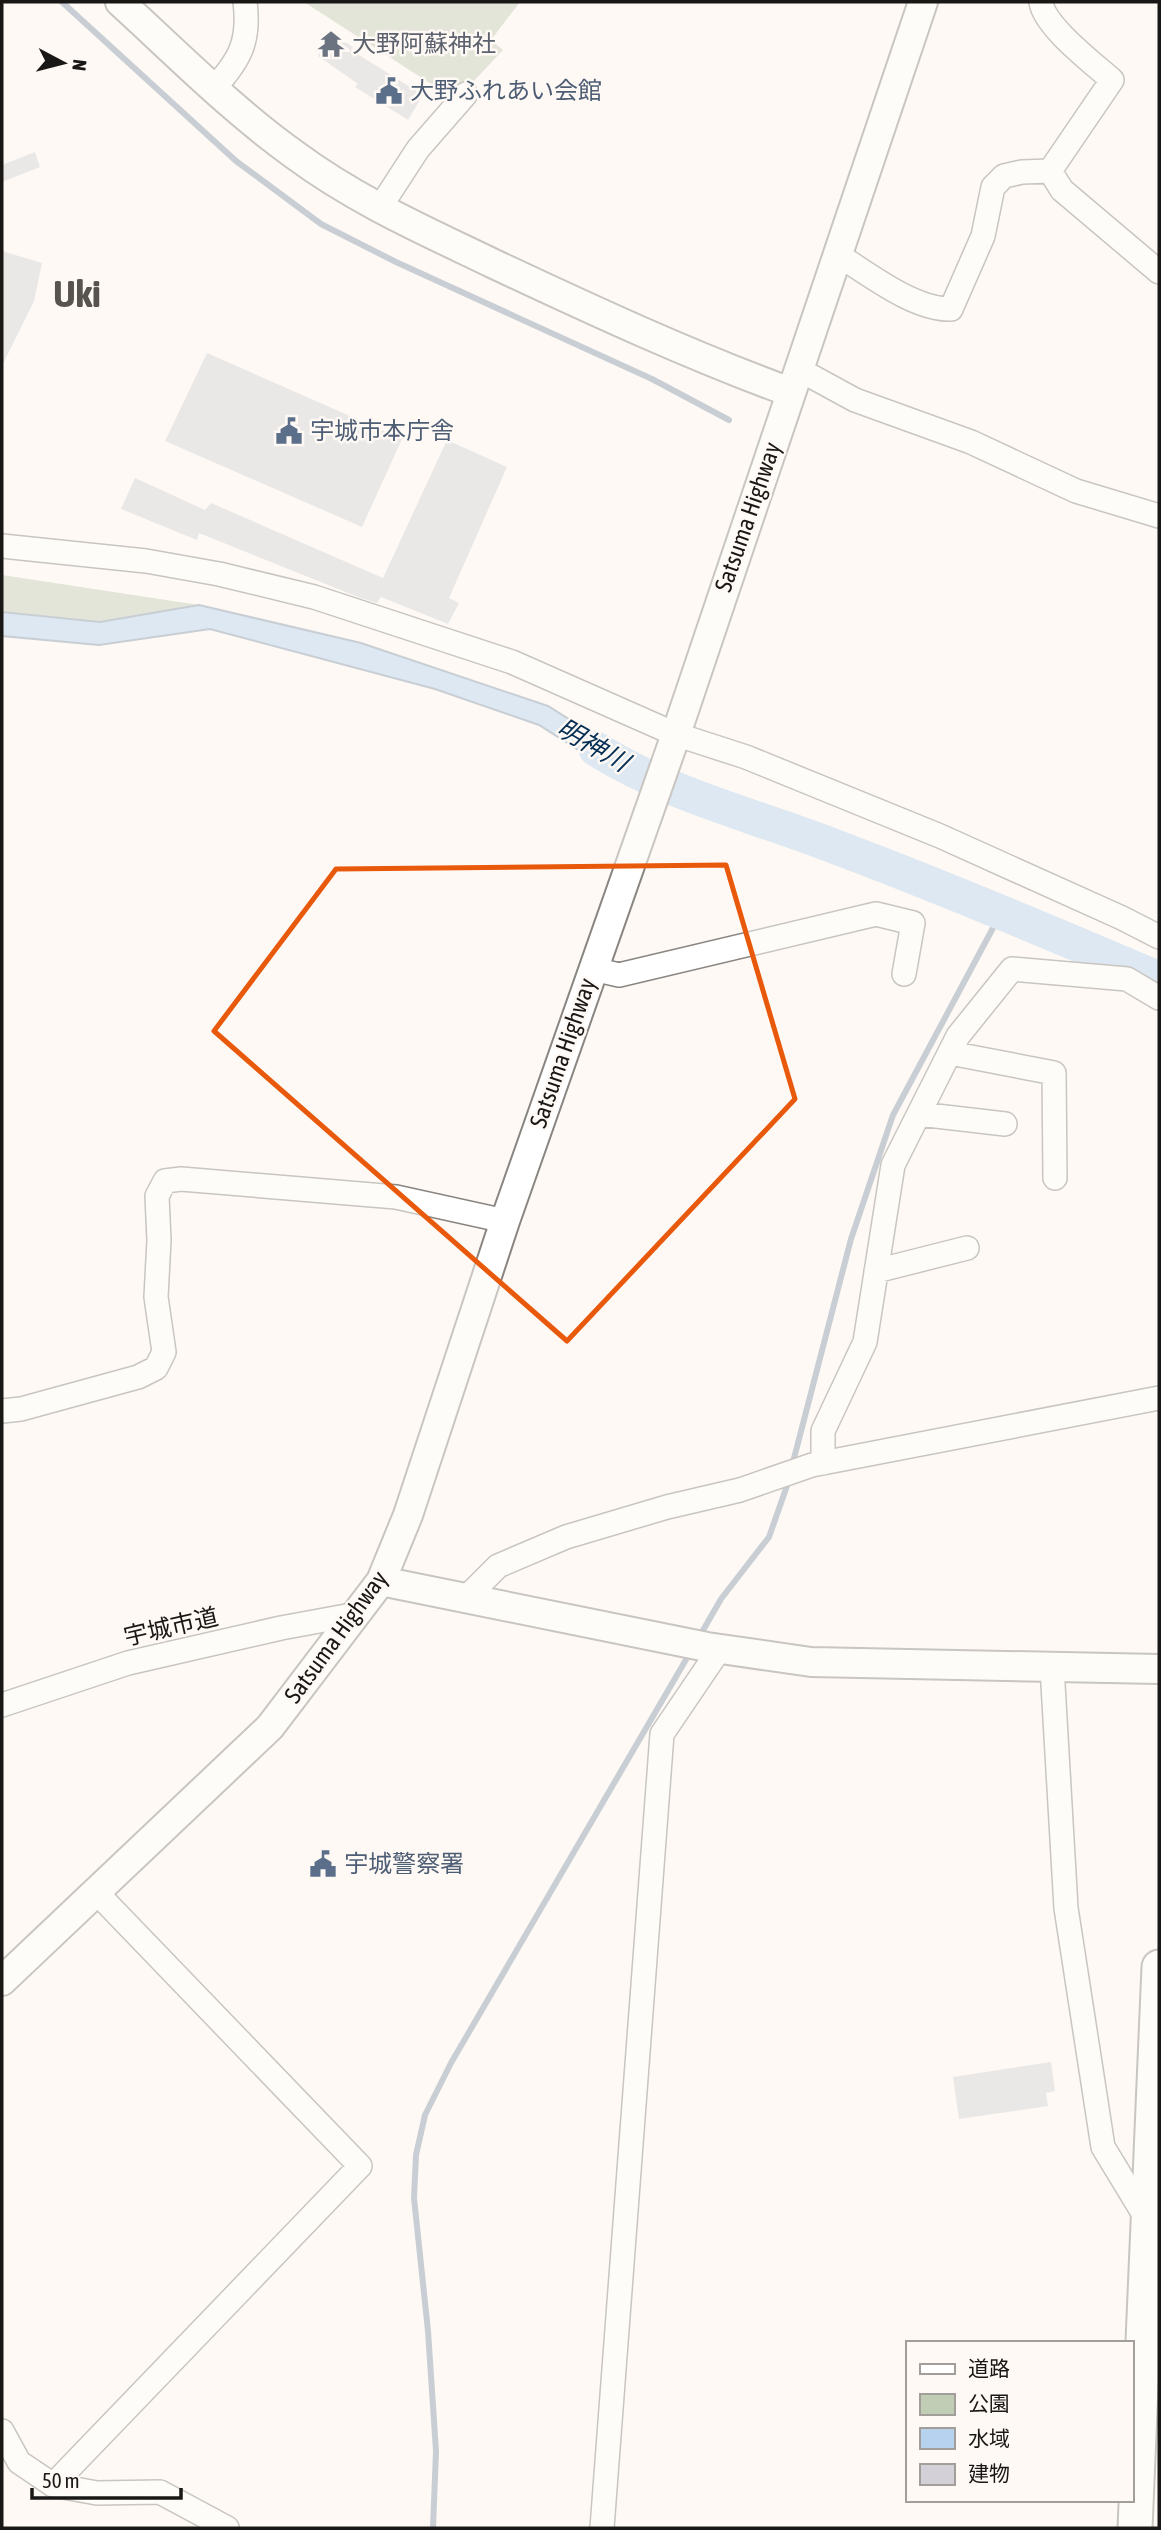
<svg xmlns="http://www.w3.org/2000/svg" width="1161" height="2530" viewBox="0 0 1161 2530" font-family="'Asap Condensed','Noto Sans JP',sans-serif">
  <rect width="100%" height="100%" fill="#fef9f4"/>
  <path fill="#c2cdb6" d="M304 2H520L491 40 503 50 456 100Z
    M2 575 199 605 100 622 2 612Z"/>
  <path fill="#b7d2ef" stroke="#889aae" stroke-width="2" d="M199 605 361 643 548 706 640 764 630 783 539 725 435 689 210 629 99 645 2 636V612L100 622Z"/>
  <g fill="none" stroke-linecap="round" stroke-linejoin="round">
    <path stroke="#889aae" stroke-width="6" d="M62 2 236 161 321 224 396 262 652 379 729 420
      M792 1466 851 1239 893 1115 1001 913
      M698 1639 721 1599 769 1537 789 1480
      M433 2528 436 2451 428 2331 414 2198 416 2155 425 2115 451 2063 691 1651"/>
    <path stroke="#b7d2ef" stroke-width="35" d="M596 749C669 795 756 816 836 847 945 888 1052 933 1159 979"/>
  </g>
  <path fill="#d3d1d7" d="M333 34 353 47 351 50 423 95 408 120 355 87 358 84 318 56Z
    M35 152 40 167 2 182V165Z
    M2 251 42 263 34 301 2 366Z
    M207 353 402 439 362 527 165 441Z
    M447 440 507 467 449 598 459 603 448 624 381 597 377 603 358 597 199 533 197 540 121 509 135 478 205 510 211 503 383 578Z
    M1051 2062 1055 2091 1046 2093 1048 2106 959 2119 953 2077Z"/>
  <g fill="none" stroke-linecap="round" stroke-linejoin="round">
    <defs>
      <path id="minor" d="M1041 2C1044 26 1093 63 1112 80L1050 171 1062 190 1159 272
        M214 88C240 60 250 41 245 2
        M379 209 418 149 466 94
        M838 255C869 274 914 310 951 309L983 236 993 187 1004 176 1022 172 1050 171
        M798 369 855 400 971 442 1076 491 1159 516
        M2 546 146 561 219 574 314 597 512 662 675 734 746 757 940 836 1122 918 1159 937
        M593 969 619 975 876 914 913 923 904 974
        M950 1053 1054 1073 1055 1178
        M919 1114 1005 1124
        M876 1271 967 1248
        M2 1411 21 1409 138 1377 156 1368 164 1352 156 1297 159 1240 157 1196 165 1181 181 1179 396 1197 505 1221
        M823 1463V1431L865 1342 893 1165 958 1036 1012 969 1127 979 1159 998
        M465 1599 498 1566 566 1537 667 1507 740 1490 812 1465 1159 1398
        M1052 1667 1066 1908 1103 2147 1148 2221
        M2 1705 128 1663 281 1628 357 1614
        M2 2431 19 2462 53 2485 97 2493 160 2492 227 2528
        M53 2485 360 2166 96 1892
        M602 2528 662 1734 719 1650"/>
      <path id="tertiary" d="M120 2C177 54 232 110 295 155 357 201 426 231 494 264 592 310 689 355 790 392
        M381 1581 707 1647 811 1662 1159 1669
        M2 1981 270 1727 381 1581 408 1515 505 1221 673 743 923 2"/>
      <path id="secondary" d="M1135 2528 1159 1967"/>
    </defs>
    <use href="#minor" stroke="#898580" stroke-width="26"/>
    <use href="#tertiary" stroke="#898580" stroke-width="32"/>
    <use href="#secondary" stroke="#898580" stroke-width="37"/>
    <use href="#minor" stroke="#fff" stroke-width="23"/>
    <use href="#tertiary" stroke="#fff" stroke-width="28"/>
    <use href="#secondary" stroke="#fff" stroke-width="33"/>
  </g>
  <path d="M0 0H1161V2530H0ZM726 865 795 1099 567 1341 214 1031 336 869Z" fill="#fef9f4" fill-opacity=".55" fill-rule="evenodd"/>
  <path fill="none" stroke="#e8590c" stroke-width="5" stroke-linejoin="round" d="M726 865 795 1099 567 1341 214 1031 336 869Z"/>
  <defs>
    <symbol id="temple-bare" viewBox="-9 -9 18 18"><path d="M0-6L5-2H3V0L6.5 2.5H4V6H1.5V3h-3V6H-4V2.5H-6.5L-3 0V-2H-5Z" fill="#6b7280" stroke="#fef9f4" stroke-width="2.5" paint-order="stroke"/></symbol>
    <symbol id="civic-bare" viewBox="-9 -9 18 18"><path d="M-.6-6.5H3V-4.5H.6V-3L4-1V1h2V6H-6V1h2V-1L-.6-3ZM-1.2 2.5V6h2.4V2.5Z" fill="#5c6f8a" stroke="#fef9f4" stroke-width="2.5" paint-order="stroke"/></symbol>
  </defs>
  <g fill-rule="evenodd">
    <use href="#temple-bare" x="312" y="25" width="38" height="38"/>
    <use href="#civic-bare" x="370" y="72" width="38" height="38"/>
    <use href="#civic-bare" x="270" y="412" width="38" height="38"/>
    <use href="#civic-bare" x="304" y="1845" width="38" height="38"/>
  </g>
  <g text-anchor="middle" stroke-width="5" stroke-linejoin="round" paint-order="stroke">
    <g font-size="24" fill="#5b616d" stroke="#fef9f4" text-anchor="start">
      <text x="352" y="52">大野阿蘇神社</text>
    </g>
    <g font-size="24" fill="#4e5e75" stroke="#fef9f4" text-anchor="start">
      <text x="410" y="99">大野ふれあい会館</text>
      <text x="310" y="439">宇城市本庁舎</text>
      <text x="344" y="1872">宇城警察署</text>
    </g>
    <g font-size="24" fill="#191816" stroke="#fef9f4">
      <text transform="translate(748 517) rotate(-71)" y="8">Satsuma Highway</text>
      <text transform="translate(563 1053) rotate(-71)" y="8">Satsuma Highway</text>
      <text transform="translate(171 1627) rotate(-13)" y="8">宇城市道</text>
      <text transform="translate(336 1637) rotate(-54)" y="8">Satsuma Highway</text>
    </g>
    <g font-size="26" font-style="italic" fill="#063055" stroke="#fef9f4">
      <text transform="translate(593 745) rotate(30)" y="9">明神川</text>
    </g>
    <g font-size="38" font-weight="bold" fill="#57534f" stroke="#fef9f4">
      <text x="77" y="307">Uki</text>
    </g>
  </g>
  <rect width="1161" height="2530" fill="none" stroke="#191816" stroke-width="7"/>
  <rect x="906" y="2341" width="228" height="161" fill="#fef9f4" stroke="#a29f9b" stroke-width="2"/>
  <rect x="920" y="2364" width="35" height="10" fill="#ffffff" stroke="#a29f9b" stroke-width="2"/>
  <text x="968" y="2376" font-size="21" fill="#191816">道路</text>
  <rect x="920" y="2394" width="35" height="21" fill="#c2cdb6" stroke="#a29f9b" stroke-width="2"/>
  <text x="968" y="2411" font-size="21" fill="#191816">公園</text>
  <rect x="920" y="2428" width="35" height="21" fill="#b7d2ef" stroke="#a29f9b" stroke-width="2"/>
  <text x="968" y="2446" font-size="21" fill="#191816">水域</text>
  <rect x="920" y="2464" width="35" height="21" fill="#d3d1d7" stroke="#a29f9b" stroke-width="2"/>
  <text x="968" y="2481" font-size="21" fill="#191816">建物</text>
  <g transform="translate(63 63) rotate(97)" stroke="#fef9f4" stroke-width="5" paint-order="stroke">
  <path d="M0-5L12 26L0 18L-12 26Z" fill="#191816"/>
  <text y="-10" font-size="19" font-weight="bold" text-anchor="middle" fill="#191816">N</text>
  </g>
  <path d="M32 2488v10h149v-10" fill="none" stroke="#191816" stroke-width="3.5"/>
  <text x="42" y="2488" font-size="21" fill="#191816" stroke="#fef9f4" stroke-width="5" paint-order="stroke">50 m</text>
</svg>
